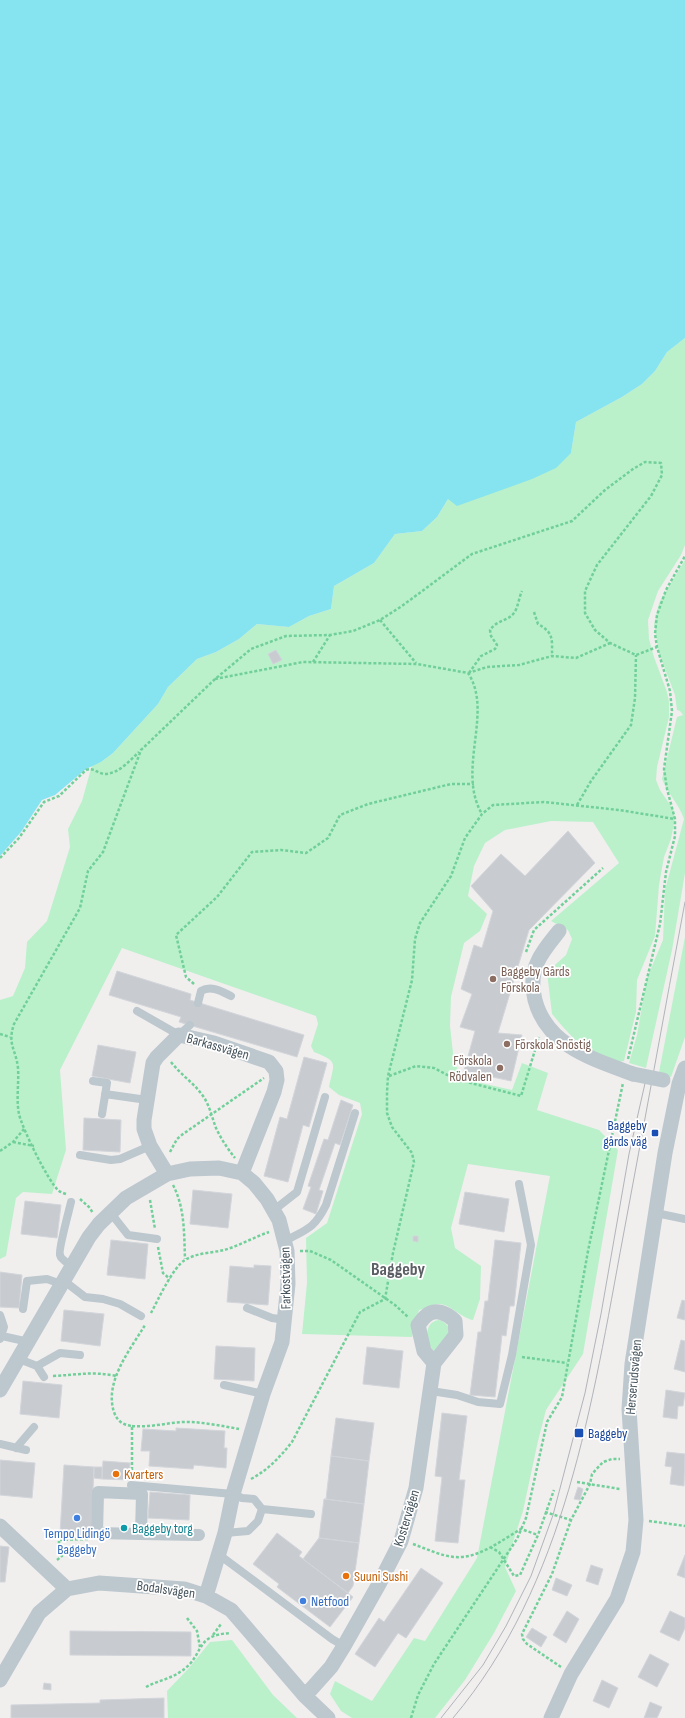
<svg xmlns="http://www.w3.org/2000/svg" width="685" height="1718" viewBox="0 0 685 1718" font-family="'Sofia Sans Condensed',sans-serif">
  <rect width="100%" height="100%" fill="#f1eeee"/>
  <path fill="#baf1cb" d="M685 338V545L681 555 658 591 648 620 649 639 654 657 667 692 669 702V717L657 767 656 780 660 790 673 809 675 818 671 839 664 857 659 885 655 936 637 980 636 1012 624 1061 618 1062 582 1047 563 1027 552 1014 547 972 566 955 572 939 568 930 551 921 619 863 593 822 551 821 505 830 485 843 474 866 468 896 487 914 480 931 464 943 451 997 450 1026 454 1062 463 1079 512 1090 522 1063 548 1073 537 1110 599 1130 618 1150 583 1354 546 1410 538 1441 523 1511 505 1567 516 1591 494 1633 465 1680 435 1718H352L341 1711 330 1694 335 1681 372 1701 414 1638 425 1641 477 1558 550 1176 468 1164 451 1228 455 1248 481 1266 480 1299 473 1320C459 1317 450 1303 437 1304 431 1305 424 1309 419 1310L412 1337 302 1334 307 1283 306 1238 327 1223 362 1114 360 1103 339 1095 329 1087C334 1062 339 1062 314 1052L311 1046 318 1024 316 1016 122 948 60 1070 66 1150 52 1194 23 1192 16 1198 6 1256 0 1259V1000L13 996 25 968 27 942 47 921 70 847 68 829 82 801 92 765 101 762 113 753 158 704 168 687 197 659 216 652 239 639 257 624 289 627 309 616 331 609 334 586 374 563 395 534 422 531 437 517 448 499 571 453 576 422 622 397 642 384 655 371 667 352Z
    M685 560V873L672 950 646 1068 629 1063 637 1035 647 978 663 940 665 890 684 819C679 804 668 794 662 779L677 717 683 715 680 711 677 710 675 695 659 653 654 624 659 603Z
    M685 937V1037L671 1077 659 1073 660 1067Z
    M439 1320C446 1322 449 1326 449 1333L435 1352C426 1345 422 1322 439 1320Z
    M232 1640 273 1695 297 1718H168L167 1691 189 1668 210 1642Z"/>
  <path fill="#86e3f0" d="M0 0H685V338L667 352 655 371 642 384 622 397 576 422 571 453 556 468 532 479 457 506 448 499 437 517 422 531 395 534 374 563 334 586 331 609 309 616 289 627 257 624 239 639 216 652 197 659 168 687 158 704 113 753 101 762 86 769 55 795 42 800 21 832 0 856Z"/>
  <path fill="#c8ccd1" stroke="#d2d5da" d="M276 650 282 660 273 664 268 654Z
    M568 831 595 863 529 930 498 1033 522 1035 511 1081 464 1071 475 1031 460 1027 472 994 461 989 474 945 482 948 493 911 471 886 501 854 525 876Z
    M117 971 191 994 190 1000 304 1035 297 1057 179 1022 181 1017 109 995Z
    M98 1045 136 1052 130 1083 92 1076Z
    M304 1057 327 1063 309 1127 303 1125 288 1182 264 1176 280 1117 287 1119Z
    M341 1100 353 1105 340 1145 335 1143 319 1190 323 1191 316 1214 303 1209 311 1187 308 1186 324 1139 328 1140Z
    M84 1118 121 1120 120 1152 83 1150Z
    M193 1190 232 1194 228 1228 190 1224Z
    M465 1192 509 1199 504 1232 459 1224Z
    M25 1201 61 1205 57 1238 21 1234Z
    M413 1236H418V1242L413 1241Z
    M111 1240 148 1244 145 1279 107 1275Z
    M495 1240 521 1243 514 1306H510L506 1336 502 1335 495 1397 470 1395 478 1332H481L485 1301H488Z
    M254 1265 271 1266 268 1305 227 1302 230 1266 254 1268Z
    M0 1272 22 1275 19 1308 0 1307Z
    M682 1300 685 1301V1320L677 1318Z
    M64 1310 104 1314 100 1346 61 1341Z
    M681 1340 685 1341V1372L674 1369Z
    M216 1346 255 1348 254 1381 214 1379Z
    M367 1347 403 1351 399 1388 363 1384Z
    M23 1381 62 1385 59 1418 20 1414Z
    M666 1390 685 1393 683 1406H678L677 1419 663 1417Z
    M442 1413 467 1416 459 1480H465L458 1543 435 1541 442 1477 435 1476Z
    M336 1418 374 1423 369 1461 331 1456Z
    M176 1428 225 1431 224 1448H227L226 1468 194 1465 193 1469 149 1466 150 1451H141L143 1429 176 1431Z
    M667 1452 685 1454 684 1486 670 1484 672 1467 665 1466Z
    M331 1456 369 1461 364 1504 326 1499Z
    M0 1460 35 1463 32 1498 0 1495Z
    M103 1461 130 1463 129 1480 102 1479Z
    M64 1465 94 1467 91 1536 60 1534Z
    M94 1467H102V1479L94 1478Z
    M578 1487 583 1489 580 1500 574 1499Z
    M150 1492 190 1495 189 1520 148 1518Z
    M324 1499 364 1504 359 1543 319 1538Z
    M277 1533 302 1552 299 1556 353 1597 330 1627 277 1587 279 1584 253 1564Z
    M319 1538 359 1543 353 1586 348 1593 303 1559Z
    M0 1546 9 1547 5 1582H0Z
    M685 1555V1578L677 1575Z
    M591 1565 603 1569 598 1585 586 1581Z
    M421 1568 443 1583 406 1638 398 1633 375 1667 355 1654 379 1618 384 1622Z
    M556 1578 572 1585 567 1596 552 1590Z
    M567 1611 579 1619 566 1643 553 1635Z
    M670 1611 685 1618V1628L679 1641 660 1632Z
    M532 1628 547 1637 541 1647 526 1637Z
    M70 1631 191 1632V1656L70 1655Z
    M650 1654 669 1664 657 1687 638 1677Z
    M602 1680 618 1688 609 1708 593 1701Z
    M44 1683 51 1684V1690L43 1689Z
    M164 1698V1718H11V1705L100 1703V1700Z
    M650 1702 662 1707 657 1718H644Z"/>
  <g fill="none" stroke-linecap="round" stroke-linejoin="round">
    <path stroke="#71d099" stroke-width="2.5" stroke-dasharray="3 2" stroke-linecap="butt" d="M534 612 538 624C554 633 552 639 552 656
      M380 620 416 663
      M313 662 330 635
      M468 673 487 667 519 665 552 656 576 658 610 643
      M469 673 481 656 495 649 497 645 491 636 490 630C498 619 507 622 514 613 518 608 519 597 522 591
      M215 679 303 662 417 664 468 673C494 712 456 770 482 814
      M577 805 591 781 631 725 635 698 636 655
      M0 858 19 838 44 802 59 796 86 770C93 767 97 773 104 774 119 774 129 761 139 752
      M526 952 534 930 603 868
      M194 984 186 977 176 935 217 897 252 852 281 850 306 853 328 838 340 815 368 804 451 784H474
      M0 1034 10 1037
      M628 1059 660 924 666 872 675 836V819L667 789 664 769 672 711 670 691 657 647 655 634 657 615 666 590 685 556
      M171 1062C181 1075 194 1083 203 1096 210 1106 212 1118 216 1128 221 1139 228 1149 235 1158
      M389 1076 416 1066 434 1068 455 1079 521 1096 539 1037
      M13 1142 34 1146
      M0 1151 13 1142 24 1129
      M170 1152 177 1139 183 1134 264 1078
      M173 1185C185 1208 184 1234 185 1259
      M66 1194C63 1193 60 1192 58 1190 48 1181 22 1128 19 1114 16 1099 19 1084 18 1068 16 1049 7 1045 14 1024L80 908 88 871 103 852 141 750 214 680 251 649 286 636 330 635 353 631 380 620 402 606 472 554 572 521 605 490 633 469 645 462 661 463 662 475 651 496 597 565 585 591V613L595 630 610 643 636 655 657 647
      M80 1199 89 1207 93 1213
      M150 1200 155 1229
      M158 1247 163 1273 170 1279
      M300 1251H310L331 1260 395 1305 408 1317
      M151 1313C158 1300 173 1267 185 1260 196 1253 211 1253 224 1250 239 1246 254 1237 269 1232
      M522 1357 567 1363
      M53 1376C76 1375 92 1371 116 1376
      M132 1426C152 1428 172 1421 192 1422 207 1423 223 1426 239 1429
      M132 1475V1426C123 1425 117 1421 114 1412 104 1382 130 1350 145 1325
      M251 1479C268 1470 280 1457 292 1442L360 1312 385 1299 393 1253 414 1162 412 1153 392 1127 387 1113V1092L388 1076 412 980 415 939 420 923 451 876 465 838 482 814 493 805 544 802 619 810 675 819
      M577 1482 620 1489
      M545 1512 571 1520
      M649 1521 685 1526
      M59 1544V1540L88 1539
      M413 1544C427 1549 441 1556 455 1557 478 1559 502 1540 521 1529L538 1535
      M490 1547 499 1552 514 1576 520 1575 538 1535 554 1490
      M57 1560 62 1556 61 1553
      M187 1618 197 1631 200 1647
      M213 1635 221 1624
      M561 1667 527 1644 523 1639 522 1634 552 1574 571 1520 590 1484 592 1474 603 1462 612 1459H620
      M146 1687C157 1681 170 1679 180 1672 206 1656 192 1635 231 1633
      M411 1718 418 1695 434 1664 517 1539 526 1518 547 1422 562 1397 588 1251 623 1083"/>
    <path stroke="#bcc7ce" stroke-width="8" d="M198 1003 201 991C211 985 221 991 231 996
      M137 1011 179 1035 190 1025
      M93 1081 107 1083 102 1114
      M105 1094 147 1100
      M80 1155 111 1160 120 1159 150 1146
      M71 1202C69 1211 58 1250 60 1255 61 1260 68 1263 72 1266
      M274 1210 297 1192 325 1097
      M110 1212 128 1235 157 1239
      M656 1213 685 1219
      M285 1241C307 1229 314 1229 326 1205L355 1113
      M63 1280 85 1297 103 1299 120 1304 141 1316
      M247 1308 272 1318 286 1320
      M23 1309 27 1281 47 1279 61 1284
      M0 1315 4 1327 0 1339
      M2 1336 29 1342
      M19 1359 37 1366 60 1353 80 1355
      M37 1366 44 1377
      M224 1385 263 1394
      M431 1391 457 1395 478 1402 500 1404 512 1355 531 1245 519 1184
      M0 1444 26 1450
      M16 1448 34 1427
      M131 1485 233 1494 242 1498 254 1499 262 1509
      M225 1533 248 1531 258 1521 262 1509 311 1514
      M218 1554 332 1639 344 1646"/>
    <path stroke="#bcc7ce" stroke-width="12" d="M98 1492 142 1494 141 1534 97 1533Z
      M141 1534 199 1535"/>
    <path stroke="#bcc7ce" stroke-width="15" d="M559 931C552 940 543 950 538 961 532 973 532 988 535 1000 547 1046 593 1059 633 1074
      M167 1174 150 1146 144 1129V1120L153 1063 157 1057 179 1035 214 1043 269 1062 276 1071 277 1080 274 1092 242 1173
      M0 1390 89 1237 99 1224 126 1198 167 1174 190 1169 219 1168 242 1173 254 1183 267 1199 279 1220 287 1251 288 1284 282 1342 263 1394 233 1494 225 1533 206 1596
      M0 1526 67 1589
      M0 1680 39 1613 67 1589 99 1583 184 1589 206 1596 231 1610 305 1696 328 1718
      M305 1696 331 1667 344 1646 379 1584 401 1541 416 1488 434 1363 456 1335 455 1321C448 1314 435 1307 426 1316 423 1318 421 1322 418 1325L424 1351 434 1363
      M551 1718 571 1674 617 1599 633 1552 636 1520 629 1409 632 1364 665 1153 679 1084 685 1068"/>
    <path stroke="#b0b4b9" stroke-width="1" d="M441 1718 483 1665 506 1626 531 1576 553 1515 585 1393 601 1314 629 1154 646 1079
      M453 1718C566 1584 592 1403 623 1237 644 1125 664 1014 685 902"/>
    <path stroke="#bcc7ce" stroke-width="15" d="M633 1074 663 1080"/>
  </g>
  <g fill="#8d6e63" stroke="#fff" stroke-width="1.5">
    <circle cx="493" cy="979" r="4"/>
    <circle cx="507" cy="1044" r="4"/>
    <circle cx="500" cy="1068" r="4"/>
  </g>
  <g fill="#1a4fb4" stroke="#fff" stroke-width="1.5">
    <rect x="651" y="1129" width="8" height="8" rx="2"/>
    <rect x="574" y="1428" width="10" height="10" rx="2"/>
  </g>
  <g fill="#e8710a" stroke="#fff" stroke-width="1.5">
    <circle cx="116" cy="1474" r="4"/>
    <circle cx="346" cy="1576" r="4"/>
  </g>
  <g fill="#3f7fe0" stroke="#fff" stroke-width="1.5">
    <circle cx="77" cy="1518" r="4"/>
    <circle cx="303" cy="1601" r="4"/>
  </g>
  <circle fill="#0f9aa8" stroke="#fff" stroke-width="1.5" cx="124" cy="1528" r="4"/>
  <g text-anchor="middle" stroke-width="3.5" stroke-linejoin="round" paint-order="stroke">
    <g font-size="14" fill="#785e54" stroke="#fff" text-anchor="start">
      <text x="501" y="976">Baggeby Gårds<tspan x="501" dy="16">Förskola</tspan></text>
      <text x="515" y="1049">Förskola Snöstig</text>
      <text x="492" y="1065" text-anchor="end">Förskola<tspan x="492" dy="16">Rödvalen</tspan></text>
    </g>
    <g font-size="14" fill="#46545d" stroke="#fff">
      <text transform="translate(218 1046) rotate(16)" y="5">Barkassvägen</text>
      <text transform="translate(285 1278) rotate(-91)" y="5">Farkostvägen</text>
      <text transform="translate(633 1377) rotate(-85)" y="5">Herserudsvägen</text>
      <text transform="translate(406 1518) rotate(-73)" y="5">Kostervägen</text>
      <text transform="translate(166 1589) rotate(8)" y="5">Bodalsvägen</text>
    </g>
    <g font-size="14" fill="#164399" stroke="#fff" text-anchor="end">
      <text x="647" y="1130">Baggeby<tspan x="647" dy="16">gårds väg</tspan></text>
      <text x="588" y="1438" text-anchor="start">Baggeby</text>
    </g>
    <g font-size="14" fill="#c56008" stroke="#fff" text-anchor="start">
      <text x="124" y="1479">Kvarters</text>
      <text x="354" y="1581">Suuni Sushi</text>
    </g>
    <g font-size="14" fill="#0d838f" stroke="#fff" text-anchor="start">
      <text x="132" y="1533">Baggeby torg</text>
    </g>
    <g font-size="14" fill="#366cbe" stroke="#fff">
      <text x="77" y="1538">Tempo Lidingö<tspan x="77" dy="16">Baggeby</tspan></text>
      <text x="311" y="1606" text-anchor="start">Netfood</text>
    </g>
    <g font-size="18" font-weight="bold" fill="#5b5f64" stroke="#fff">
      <text x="398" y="1275">Baggeby</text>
    </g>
  </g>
</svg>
